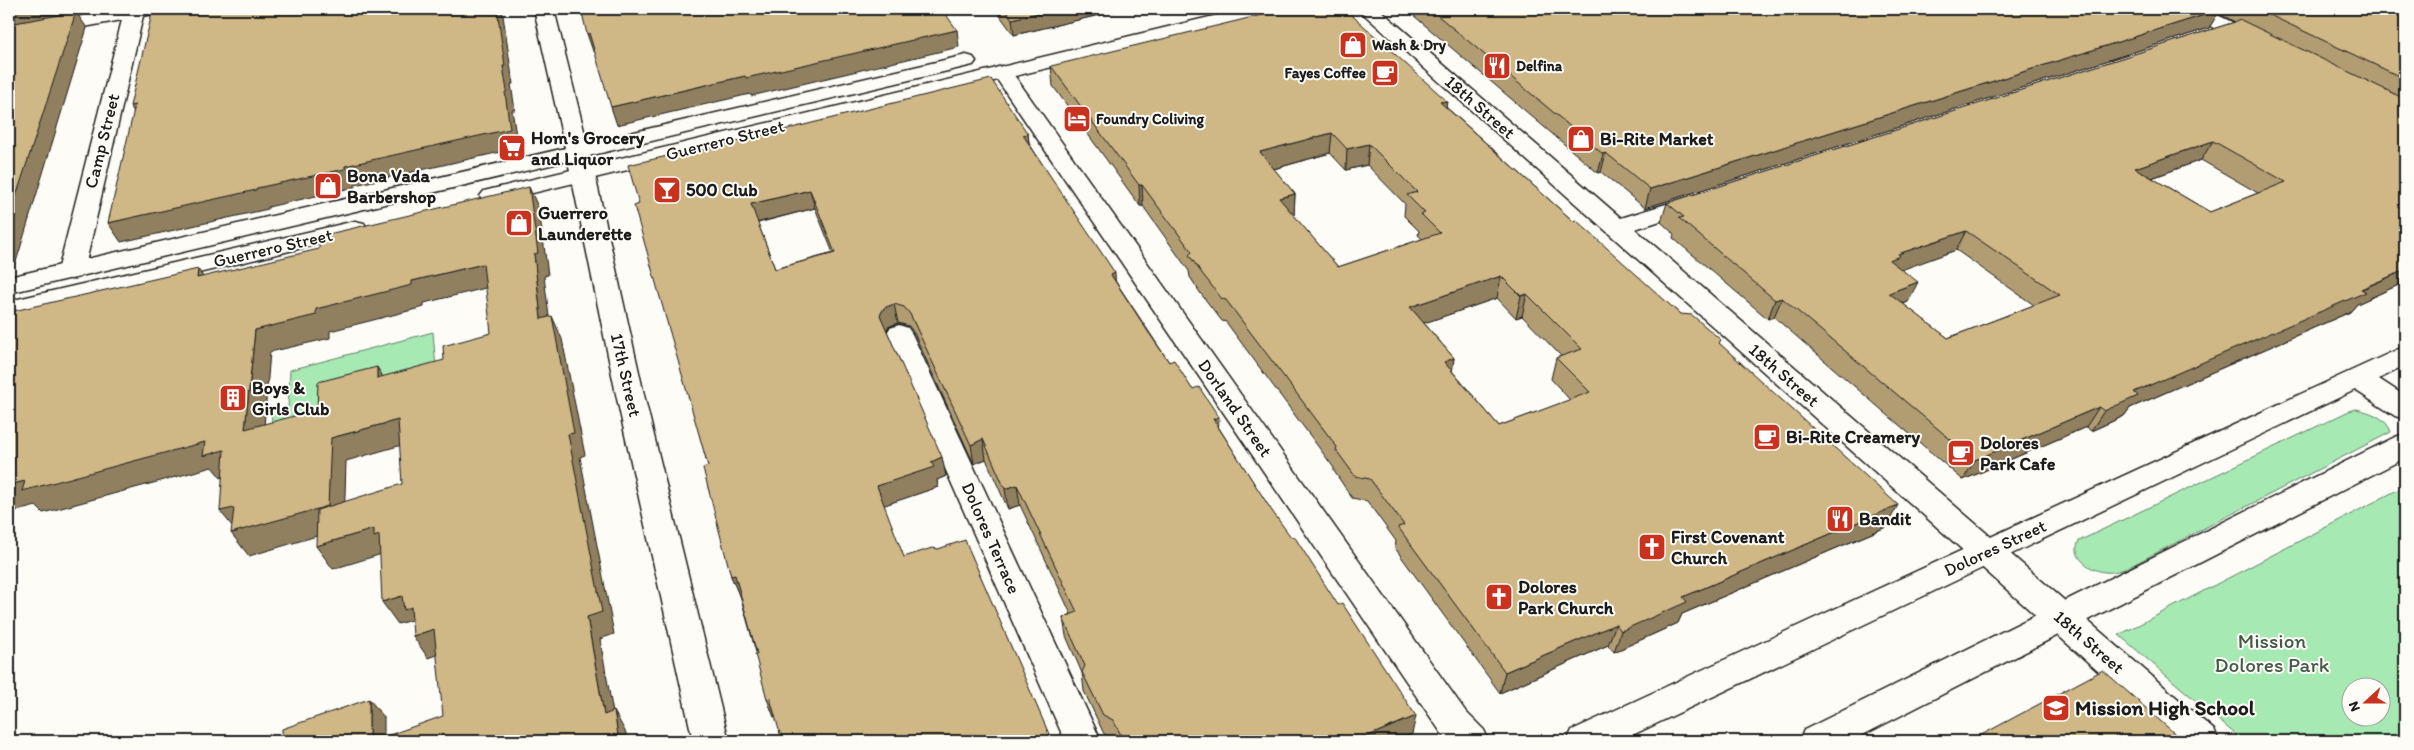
<svg xmlns="http://www.w3.org/2000/svg" width="2414" height="750" viewBox="0 0 2414 750" font-family="Itim,sans-serif">
  <rect width="100%" height="100%" fill="#fdfcf7"/>
  <filter id="ink" filterUnits="userSpaceOnUse"><feTurbulence type="fractalNoise" baseFrequency=".02" numOctaves="2"/><feDisplacementMap in="SourceGraphic" scale="10" xChannelSelector="R" yChannelSelector="G"/><feConvolveMatrix kernelMatrix="1 2 1 2 8 2 1 2 1" color-interpolation-filters="sRGB"/></filter>
  <g filter="url(#ink)">
    <path fill="#a6e9b3" stroke="#618268" fill-rule="evenodd" d="M433 332 436 368 325 429 270 444 272 413 288 408 290 370Z
      M2356 409C2370 412 2386 417 2391 432L2125 569C2118 571 2112 573 2105 572 2091 571 2070 557 2079 541L2349 411Z
      M2405 486V741H2243L2119 635ZM2352 688H2382V718H2352Z"/>
    <g fill="none" stroke-linecap="round" stroke-linejoin="round">
      <defs>
        <path id="minor" d="M119 9H160L157 13 143 16 84 271 80 277 71 279 62 277 58 271 122 20 9 41V29Z
          M534 9H554L595 175 645 399 729 741H693L617 399 571 175Z
          M1358 9H1379L1621 218 1692 196 1700 194 1708 196 1712 201 1708 206 1635 229 2214 730 2219 741H2176Z
          M2180 9H2205L2265 38 2268 42 2265 46 2258 48 2251 46 2183 13Z
          M1002 66 1009 68 1466 712 1484 730 1489 741H1448L1442 734 992 72 995 68Z
          M899 325 908 328 912 334 1101 741H1065L886 334 890 328Z"/>
        <path id="major" d="M1243 9H1276L1273 13 1266 15 492 203 484 201 480 196 484 191 492 189Z
          M966 55 973 57 976 61 973 65 9 293V277Z
          M355 221 364 223 367 228 364 233 9 319V301Z
          M2405 346V366L2379 379 2405 396V419L2395 416 2355 390 1620 741H1567L1572 730Z
          M2405 434V458L1851 741H1799L1804 730 2395 437Z"/>
      </defs>
      <use href="#minor" stroke="#1c1c1c" stroke-width="3"/>
      <use href="#major" stroke="#1c1c1c" stroke-width="3"/>
      <use href="#minor" fill="#fdfcf7" fill-rule="evenodd"/>
      <use href="#major" fill="#fdfcf7" fill-rule="evenodd"/>
    </g>
    <path fill="#b29d73" stroke="#1c1c1c" fill-rule="evenodd" d="M995 9H1125L1014 35Z
      M1406 9H2405V282L2357 304 2350 312 2130 408 2124 416 2091 431 2086 427 1963 480 1774 317 1768 319 1673 238 1674 234 1661 222 1667 203 2235 22 2218 13 2209 28 1645 208 1601 172 1598 173ZM2201 160 2258 193 2210 212 2152 178ZM1956 250 2034 305 1948 338 1903 304 1908 302 1901 269Z
      M1051 66 1447 101 1446 107 1573 221 1680 314 1720 344 1886 527 1682 614 1678 623 1614 652 1608 645 1500 693 1395 548 1396 541 1367 501 1352 498 1334 471V468L1226 322 1222 321 1201 294 1190 277 1189 271 1143 206H1140L1053 86ZM1330 153 1346 170 1367 165 1405 204 1404 216 1419 231 1418 235 1422 239 1338 267 1293 215H1294L1295 194 1274 169ZM1497 298 1516 318 1522 316 1561 356 1556 358 1551 379 1570 400 1499 426 1452 371 1454 358 1424 323Z
      M1028 134 1029 143 1116 282 1169 362 1192 389 1219 428 1412 734 1395 741H1116L1114 738 1104 734 1084 691 1082 673 1066 636 1063 618 1071 614 1020 505 1008 509 986 459 974 464 914 333 909 326 898 323 888 327 887 331 946 476 937 480 938 487 884 505 774 717 740 595H739L731 576 708 466 639 204 686 154ZM815 208 833 253 775 269 758 223Z"/>
    <path fill="#91805e" stroke="#1c1c1c" d="M9 9H93L92 12 78 15 87 28 16 262 9 263Z
      M497 9H502L505 29 513 84H511L515 110H512L518 148 355 185V187L268 207V209L121 242 108 223 257 188 345 166 505 92 503 66Z
      M1055 9H1125L1014 35 1012 19Z
      M2220 10 2209 28 1645 208 1650 189Z
      M957 30 959 47 751 96 750 94 617 125 611 107 745 76Z
      M589 33 596 51H593L587 34Z
      M1447 101 1444 121 1440 102Z
      M135 105 142 125 130 106Z
      M1332 133 1330 153 1259 173 1260 152Z
      M1028 134 1030 152 1023 135Z
      M2213 141 2201 160 2124 188 2135 168Z
      M1369 144 1367 165 1346 170 1347 149Z
      M1606 153 1601 172 1598 173 1603 154Z
      M1139 185H1142L1143 206H1140Z
      M529 187 539 209 548 275 544 276 552 341 541 319 534 254Z
      M810 190 815 208 756 223 751 204Z
      M1295 194 1294 215 1278 219 1279 198Z
      M1966 231 1956 250 1893 273 1889 260 1898 254Z
      M483 264 494 286 424 303V307L330 331V338L270 352 262 452 245 429 255 330 316 309 412 281Z
      M198 269 213 292 197 278Z
      M2405 270V282L2357 304 2350 312 2130 408 2124 416 2091 431 2104 411 2134 392Z
      M1115 273 1116 292 1111 275Z
      M1501 276 1497 298 1407 329 1410 307Z
      M1918 282 1908 302 1880 313 1889 293Z
      M1527 294 1522 316 1516 318 1521 296Z
      M1782 298 1774 317 1768 319 1775 300Z
      M894 304 898 323 888 327 884 335 880 315 884 308Z
      M552 316 562 339 585 455 580 457 614 634 600 639 617 736 604 715 587 617 568 434Z
      M1454 358 1451 380 1444 362Z
      M377 367 390 389 377 378Z
      M2099 407 2086 427 1963 480 1975 460Z
      M1219 417 1218 437 1213 419Z
      M398 420 412 442 346 461 344 528 249 556 231 533 237 532 220 511 331 438Z
      M983 439 986 459 974 464 971 445Z
      M205 442 224 450 241 473 221 478 212 467 43 513 36 506 9 513V485L25 481Z
      M942 457 946 476 937 480 938 487 882 506 877 486Z
      M1017 485 1020 505 1008 509 1005 489Z
      M1898 505 1886 527 1682 614 1678 623 1614 652 1621 631 1683 597Z
      M374 529 379 535 385 553 333 569 316 546Z
      M735 575 742 594 739 595 731 576Z
      M402 596 426 629 420 632 411 620 398 624 382 602Z
      M1616 624 1608 645 1500 693 1505 672Z
      M434 629 449 650 428 658 413 636Z
      M770 698 778 716 774 717 767 699Z
      M369 699 384 717V741H369Z
      M614 711 626 733 627 741H619Z
      M1416 716 1412 734 1395 741H1356Z"/>
    <path fill="#cfb786" stroke="#1c1c1c" fill-rule="evenodd" d="M153 9H497L505 66H503L507 91 505 92 510 129 345 166V169L257 188 256 190 108 223 135 105 130 106Z
      M581 9H942L957 30 746 78 745 76 611 107 589 33 587 34Z
      M1005 9H1055L1012 19Z
      M1286 9H1345L1447 101 1440 102 1573 221 1576 220 1680 314 1692 315 1721 340 1719 343 1898 505 1683 597 1687 602 1621 631 1616 624 1505 672 1398 527 1404 525 1370 479 1355 476 1336 450 1337 447 1226 300 1222 299 1201 272 1189 255 1192 252 1142 185H1139L1051 66ZM1332 133 1347 149 1369 144 1417 192 1407 195 1425 213 1421 214 1440 233 1338 267 1279 198 1295 194 1260 152ZM1501 276 1521 296 1527 294 1582 349 1556 358 1590 392 1499 426 1444 362 1454 358 1410 307Z
      M1430 9H2218L2220 10 1650 189 1606 153 1603 154Z
      M2257 9H2405V79Z
      M76 12 9 218V24Z
      M2241 20 2405 99V270L2361 289 2366 292 2134 392 2138 396 2104 411 2099 407 1975 460 1782 298 1775 300 1679 218 1684 217 1667 203ZM2213 141 2286 182 2210 212 2135 168ZM1966 231 2060 295 1948 338 1889 293 1918 282 1889 260 1900 256 1898 254Z
      M991 79 1028 134 1023 135 1115 273 1111 275 1149 333 1169 362 1174 360 1192 389 1199 387 1219 417 1213 419 1272 511 1291 537 1294 536 1338 605 1342 603 1416 716 1356 741H1124L1113 720 1103 715 1082 672 1085 666 1063 618 1077 612 1017 485 1005 489 983 439 971 445 910 314 904 307 894 304 884 308 880 315 942 457 931 462 934 467 877 486 904 557 932 548 938 549 965 540 1052 741H782L770 698 767 699 755 654H757L735 575 731 576 721 538 703 468 708 466 634 206 639 204 628 165 685 152 686 154ZM810 190 835 253 775 269 751 204Z
      M529 187 538 253 534 254 541 319 552 316 574 433 568 434 602 612 587 617 604 715 614 711 619 741H375V740L443 716 434 629 413 636 411 607 404 610 402 596 382 602 379 535 374 537V529L316 546 317 510 402 484 398 420 331 438 328 506 231 533 234 508 220 511 224 450 203 456 205 442 22 491 25 481 9 485V312L198 269 197 278 319 249 320 236ZM483 264 491 333 443 346 444 360 377 378V367L318 382 317 410 245 429 255 330 316 315V309L412 285V281Z
      M2103 670 2183 741H1970Z
      M369 699V741H282V729Z"/>
  </g>
  <defs>
    <symbol id="shop-square" viewBox="-11 -11 22 22"><rect x="-9" y="-9" width="18" height="18" rx="4" fill="#c8321e" stroke="#fdfcf7"/><path d="M-5-2.5h2.3a2.7 3.5 0 0 1 5.4 0H5L5.5 6h-11ZM-1.5-2.5h3a1.5 2.3 0 0 0-3 0Z" fill="#fff"/></symbol>
    <symbol id="restaurant-square" viewBox="-11 -11 22 22"><rect x="-9" y="-9" width="18" height="18" rx="4" fill="#c8321e" stroke="#fdfcf7"/><path d="M-5-6h1v4h1v-4h1v4h1v-4h1v5L-1.5 .5V6h-2V.5L-5-1ZM5-6V6H3V1.5H1.5Q1.5-4 5-6Z" fill="#fff"/></symbol>
    <symbol id="cafe-square" viewBox="-11 -11 22 22"><rect x="-9" y="-9" width="18" height="18" rx="4" fill="#c8321e" stroke="#fdfcf7"/><path d="M-5.5-4.5H6V0H3Q3 3.5 0 3.5H-2.5Q-5.5 3.5-5.5 0ZM3-3.2v2h1.7v-2ZM-6 4.5H4V6H-6Z" fill="#fff"/></symbol>
    <symbol id="hotel-square" viewBox="-11 -11 22 22"><rect x="-9" y="-9" width="18" height="18" rx="4" fill="#c8321e" stroke="#fdfcf7"/><path d="M-6-4.5h1.5V1H6V5H4.5V3h-9V5H-6ZM-4 0a1.8 1.8 0 1 1 3.6 0ZM.5 0V-2.5h3Q6-2.5 6 0Z" fill="#fff"/></symbol>
    <symbol id="supermarket-square" viewBox="-11 -11 22 22"><rect x="-9" y="-9" width="18" height="18" rx="4" fill="#c8321e" stroke="#fdfcf7"/><path d="M-6-5.5h2.5l.6 2H6L4.5 2H-2.5L-4.4-4H-6ZM-1.5 3.2a1.3 1.3 0 1 0 .1 0ZM3 3.2a1.3 1.3 0 1 0 .1 0Z" fill="#fff"/></symbol>
    <symbol id="bar-square" viewBox="-11 -11 22 22"><rect x="-9" y="-9" width="18" height="18" rx="4" fill="#c8321e" stroke="#fdfcf7"/><path d="M-6-5H6L.8 .8V4.5H3.5V6h-7V4.5H-.8V.8Z" fill="#fff"/></symbol>
    <symbol id="building-square" viewBox="-11 -11 22 22"><rect x="-9" y="-9" width="18" height="18" rx="4" fill="#c8321e" stroke="#fdfcf7"/><path d="M-4-6H4V6H1V3H-1V6H-4ZM-2.5-4.3h1.7v1.8h-1.7ZM.8-4.3h1.7v1.8H.8ZM-2.5-1h1.7V.8h-1.7ZM.8-1h1.7V.8H.8Z" fill="#fff"/></symbol>
    <symbol id="church-square" viewBox="-11 -11 22 22"><rect x="-9" y="-9" width="18" height="18" rx="4" fill="#c8321e" stroke="#fdfcf7"/><path d="M-1.2-6h2.4v3.5h3.3v2.4h-3.3V6h-2.4V-.1h-3.3v-2.4h3.3Z" fill="#fff"/></symbol>
    <symbol id="school-square" viewBox="-11 -11 22 22"><rect x="-9" y="-9" width="18" height="18" rx="4" fill="#c8321e" stroke="#fdfcf7"/><path d="M0-5L7-2L0 1L-7-2ZM-4 1L0 2.5L4 1V4Q0 6-4 4Z" fill="#fff"/></symbol>
  </defs>
  <g fill-rule="evenodd">
    <use href="#shop-square" x="1337" y="29" width="32" height="32"/>
    <use href="#restaurant-square" x="1481" y="50" width="32" height="32"/>
    <use href="#cafe-square" x="1369" y="57" width="32" height="32"/>
    <use href="#hotel-square" x="1061" y="103" width="32" height="32"/>
    <use href="#shop-square" x="1565" y="123" width="32" height="32"/>
    <use href="#supermarket-square" x="496" y="132" width="32" height="32"/>
    <use href="#shop-square" x="312" y="170" width="32" height="32"/>
    <use href="#bar-square" x="651" y="174" width="32" height="32"/>
    <use href="#shop-square" x="503" y="207" width="32" height="32"/>
    <use href="#building-square" x="217" y="382" width="32" height="32"/>
    <use href="#cafe-square" x="1751" y="421" width="32" height="32"/>
    <use href="#cafe-square" x="1945" y="437" width="32" height="32"/>
    <use href="#restaurant-square" x="1824" y="503" width="32" height="32"/>
    <use href="#church-square" x="1636" y="531" width="32" height="32"/>
    <use href="#church-square" x="1483" y="581" width="32" height="32"/>
    <use href="#school-square" x="2040" y="692" width="32" height="32"/>
  </g>
  <g text-anchor="middle" stroke-width="4" stroke-linejoin="round" paint-order="stroke">
    <g font-size="15" font-weight="bold" fill="#1c1c1c" stroke="#fdfcf7" text-anchor="start">
      <text x="1372" y="50">Wash &amp; Dry</text>
      <text x="1516" y="71">Delfina</text>
      <text x="1366" y="78" text-anchor="end">Fayes Coffee</text>
      <text x="1096" y="124">Foundry Coliving</text>
    </g>
    <g font-size="18" fill="#1c1c1c" stroke="#fdfcf7">
      <text transform="translate(1480 107) rotate(41)" y="6">18th Street</text>
      <text transform="translate(725 140) rotate(-14)" y="6">Guerrero Street</text>
      <text transform="translate(102 141) rotate(-76)" y="6">Camp Street</text>
      <text transform="translate(273 248) rotate(-13)" y="6">Guerrero Street</text>
      <text transform="translate(626 375) rotate(77)" y="6">17th Street</text>
      <text transform="translate(1784 375) rotate(41)" y="6">18th Street</text>
      <text transform="translate(1235 408) rotate(55)" y="6">Dorland Street</text>
      <text transform="translate(991 538) rotate(66)" y="6">Dolores Terrace</text>
      <text transform="translate(1995 548) rotate(-25)" y="6">Dolores Street</text>
      <text transform="translate(2089 642) rotate(41)" y="6">18th Street</text>
    </g>
    <g font-size="18" font-weight="bold" fill="#1c1c1c" stroke="#fdfcf7" text-anchor="start">
      <text x="531" y="144">Hom's Grocery<tspan x="531" dy="21">and Liquor</tspan></text>
      <text x="1600" y="145">Bi-Rite Market</text>
      <text x="347" y="182">Bona Vada<tspan x="347" dy="21">Barbershop</tspan></text>
      <text x="686" y="196">500 Club</text>
      <text x="538" y="219">Guerrero<tspan x="538" dy="21">Launderette</tspan></text>
      <text x="252" y="394">Boys &amp;<tspan x="252" dy="21">Girls Club</tspan></text>
      <text x="1786" y="443">Bi-Rite Creamery</text>
      <text x="1980" y="449">Dolores<tspan x="1980" dy="21">Park Cafe</tspan></text>
      <text x="1859" y="525">Bandit</text>
      <text x="1671" y="543">First Covenant<tspan x="1671" dy="21">Church</tspan></text>
      <text x="1518" y="593">Dolores<tspan x="1518" dy="21">Park Church</tspan></text>
    </g>
    <g font-size="21" fill="#455a49" stroke="#fdfcf7">
      <text x="2272" y="648">Mission<tspan x="2272" dy="24">Dolores Park</tspan></text>
    </g>
    <g font-size="21" font-weight="bold" fill="#1c1c1c" stroke="#fdfcf7" text-anchor="start">
      <text x="2075" y="715">Mission High School</text>
    </g>
  </g>
  <rect width="2414" height="750" fill="none" stroke="#fdfcf7" stroke-width="30"/>
  <rect x="15" y="15" width="2384" height="720" fill="none" stroke="#1c1c1c" stroke-width="2" filter="url(#ink)"/>
  <g transform="translate(2366 702) rotate(249)"><circle r="24" fill="#fdfcf7" stroke="#a3a29f"/>
  <path d="M0-4L9 19L0 12L-9 19Z" fill="#c8321e"/>
  <text y="-8" font-size="14" font-weight="bold" text-anchor="middle" fill="#1c1c1c">N</text>
  </g>
</svg>
